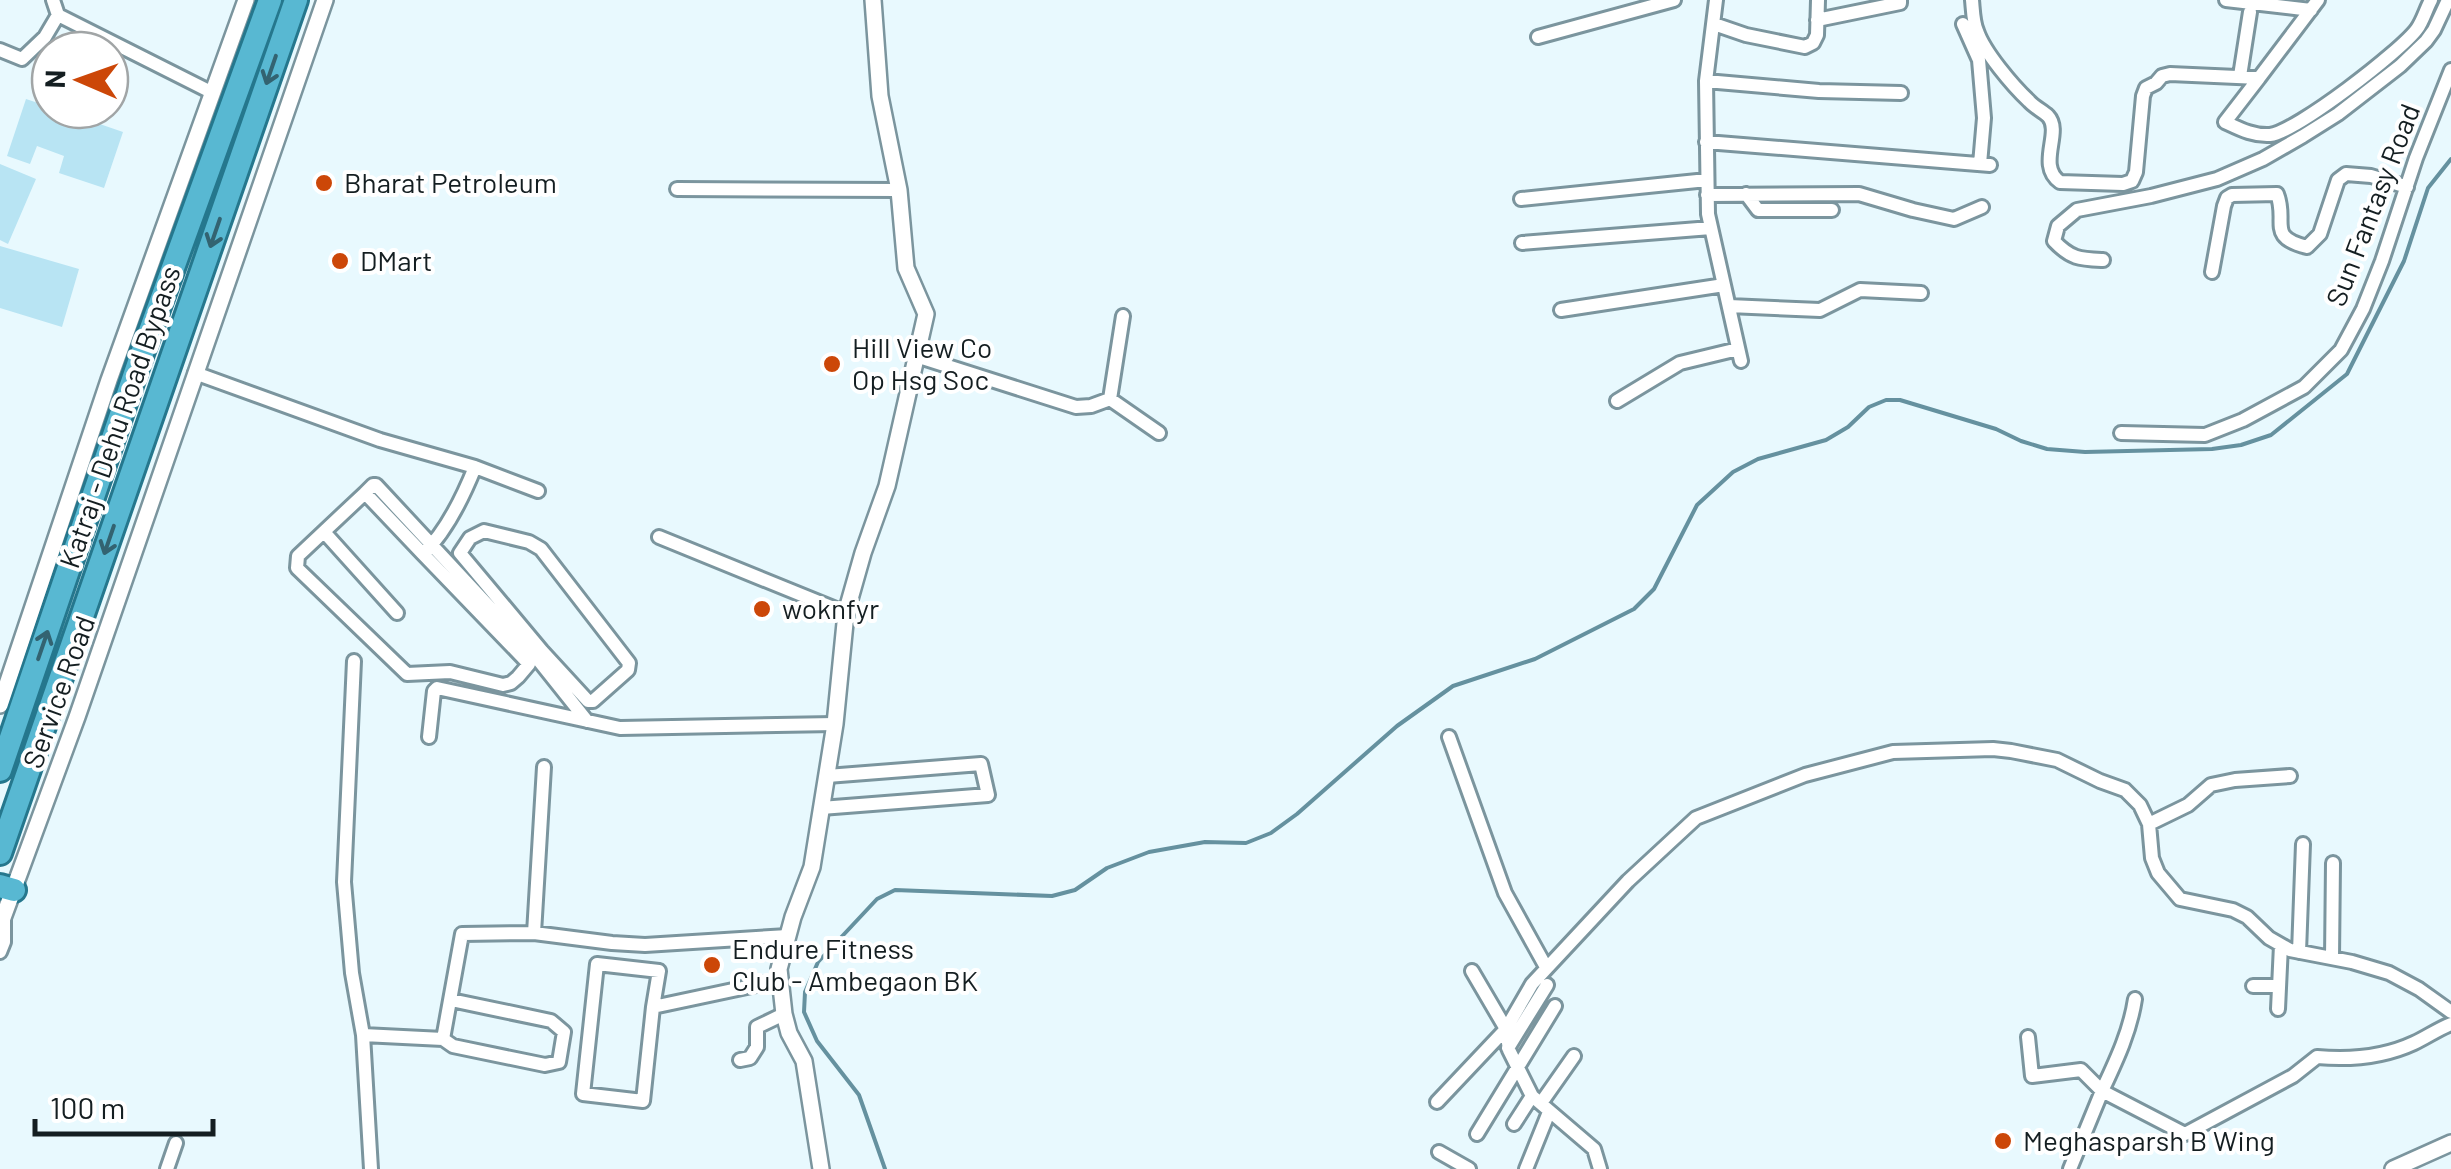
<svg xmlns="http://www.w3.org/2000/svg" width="2451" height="1169" viewBox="0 0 2451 1169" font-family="Barlow,sans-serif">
  <rect width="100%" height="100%" fill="#e8f9fe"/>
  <path fill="#b8e4f3" d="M26 99 50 107V110H59L123 132 104 188 59 173 64 156 37 146 30 164 7 156Z
    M0 164 36 179 8 244 0 240Z
    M0 246 79 269 62 327 0 308Z"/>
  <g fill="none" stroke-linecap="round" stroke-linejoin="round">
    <path stroke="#65919f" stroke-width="4" d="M885 1169 859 1095 817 1041 804 1012 805 992 818 962 877 899 895 890 1052 896 1075 890 1107 868 1149 852 1205 842 1246 843 1271 833 1297 814 1397 726 1453 686 1535 659 1634 609 1654 589 1697 505 1733 472 1758 459 1826 440 1848 427 1869 407 1886 400H1900L1996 429 2021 441 2047 449 2085 452 2212 449 2241 445 2271 435 2347 374 2404 261 2428 188 2451 159"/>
    <defs>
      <path id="minor" d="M1716 0 1706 81 1708 214 1741 361
        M1972 0C1973 10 1973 22 1977 31 1984 52 2013 86 2029 101 2034 107 2043 111 2048 116 2063 132 2036 165 2060 182L2123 184 2132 181 2136 172 2143 96 2146 88 2156 83 2162 76 2170 74 2259 78 2318 0
        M2226 0 2311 10
        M58 15 211 92
        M1817 20 1900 3V0
        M1714 24 1746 35 1805 47 1813 43 1817 35 1818 0
        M1963 24 1979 60 1984 118 1980 164
        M1538 37 1674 0
        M0 50 22 59 45 37 58 15 53 0
        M2240 76 2250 12
        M2259 78 2225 122C2240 129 2253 136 2270 135 2296 132 2401 51 2417 29 2423 21 2426 9 2431 0
        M1706 81 1819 91 1901 93
        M1706 142 1990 165
        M677 189 899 190
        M1746 194 1758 210H1832
        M1707 195 1859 194 1913 210 1954 219 1982 207
        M1521 199 1707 180
        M1522 243 1711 228
        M2103 260C2080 259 2071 259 2054 241L2058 226 2077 210 2151 196 2217 179 2263 159 2303 136 2338 114 2400 66 2426 41 2434 30 2448 0
        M2212 272 2224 206 2227 198 2232 195 2277 194C2288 222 2266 237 2307 247L2320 234 2338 180 2346 174 2371 176 2407 187
        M1729 306 1820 310 1860 290 1921 293
        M1561 310 1724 285
        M916 356 1076 407 1091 406 1110 399
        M195 373 380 440 475 467 538 491
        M1110 399 1123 316
        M1110 399 1159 433
        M1617 401 1680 363 1738 349
        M2121 433 2205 435 2243 420 2304 387 2341 350 2363 309 2382 261 2416 158 2451 70
        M365 493 373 485H376L536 657 587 721
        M484 531 529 542 541 549 629 663 628 670 593 701H588L542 651 460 553 470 538Z
        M325 533 397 613
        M659 537 846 613
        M423 554 529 664 518 677 511 683 503 685 450 672 407 674 297 568 298 556 365 493 423 554C447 531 463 497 475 467
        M354 661 344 882 352 973 363 1035 371 1169
        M429 737 434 691 437 688 620 728 835 724
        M1449 737 1505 893 1546 967
        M544 767 534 933 612 943 645 945 788 936
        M821 808 988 795 981 764 827 776
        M2149 824 2188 805 2211 785 2235 780 2290 776
        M0 952 4 942V919
        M2299 952 2303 844
        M2332 958 2333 863
        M2253 986H2279
        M451 1000 551 1021 564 1032 559 1062 545 1065 453 1046 443 1039 462 934 534 933
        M653 1007 659 971 597 964 583 1094 643 1101 653 1007 780 980
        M2278 1009 2281 945
        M363 1035 443 1039
        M2028 1037 2032 1076 2081 1070 2102 1091C2116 1061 2130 1032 2135 999
        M1508 1048 1547 985
        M740 1060 750 1058 757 1047V1027L784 1014
        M1437 1102 1506 1029 1472 971
        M1541 1103 1574 1056
        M1514 1124 1532 1096
        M1477 1134 1555 1006
        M1439 1152 1469 1169
        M167 1169 176 1143
        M1526 1169 1549 1112
        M1600 1169 1594 1149 1532 1096 1509 1050 1506 1029 1532 984 1628 881 1696 818 1805 775 1893 752 1993 749 2011 751 2057 760 2100 781 2125 790 2140 805 2149 824 2152 858 2158 873 2180 899 2233 910 2247 917 2269 938 2290 950 2352 962 2389 973 2419 989 2451 1012
        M2070 1169 2102 1091 2185 1134 2293 1076 2317 1057C2350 1060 2384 1057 2414 1043 2427 1037 2438 1029 2451 1024"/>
      <path id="tertiary" d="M0 705 109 380 246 0
        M0 926 77 717 325 0
        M821 1169 804 1061 789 1033 784 1014 779 969 793 917 812 867 835 724 846 613 863 553 887 486 926 314 906 268 899 190 880 96 873 0
        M2393 1169 2451 1143"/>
      <path id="trunk" d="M0 770 140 359 270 0
        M0 853 296 0
        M0 886 14 890"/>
    </defs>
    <use href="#minor" stroke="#7b959e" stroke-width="18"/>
    <use href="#tertiary" stroke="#7b959e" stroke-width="20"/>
    <use href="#trunk" stroke="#25778d" stroke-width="28"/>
    <use href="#minor" stroke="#fff" stroke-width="12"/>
    <use href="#tertiary" stroke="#fff" stroke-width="15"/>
    <use href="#trunk" stroke="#58b8d2" stroke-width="22"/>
  </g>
  <defs><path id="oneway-shaft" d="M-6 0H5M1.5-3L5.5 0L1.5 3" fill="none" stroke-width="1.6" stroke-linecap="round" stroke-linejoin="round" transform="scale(2.5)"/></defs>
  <g stroke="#336371">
    <use href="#oneway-shaft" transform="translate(271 70) rotate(109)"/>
    <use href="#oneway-shaft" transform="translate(215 233) rotate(109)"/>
    <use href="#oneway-shaft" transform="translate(109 540) rotate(109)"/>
    <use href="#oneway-shaft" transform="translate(43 645) rotate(-71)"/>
  </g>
  <g fill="#cc4708" stroke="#fff" stroke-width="4">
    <circle cx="324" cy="183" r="10"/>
    <circle cx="340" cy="261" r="10"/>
    <circle cx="832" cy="364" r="10"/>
    <circle cx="762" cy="609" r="10"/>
    <circle cx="712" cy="965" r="10"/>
    <circle cx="2003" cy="1141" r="10"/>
  </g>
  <g text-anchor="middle" stroke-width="8" stroke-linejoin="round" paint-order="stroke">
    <g font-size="28" fill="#141e21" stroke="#fff" text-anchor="start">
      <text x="344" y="193">Bharat Petroleum</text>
      <text x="360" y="271">DMart</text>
      <text x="852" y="358">Hill View Co<tspan x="852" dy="32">Op Hsg Soc</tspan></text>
      <text x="782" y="619">woknfyr</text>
      <text x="732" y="959">Endure Fitness<tspan x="732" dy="32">Club - Ambegaon BK</tspan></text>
      <text x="2023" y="1151">Meghasparsh B Wing</text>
    </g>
    <g font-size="28" fill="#141e21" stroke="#fff">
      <text transform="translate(2373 205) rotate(-69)" y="10">Sun Fantasy Road</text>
      <text transform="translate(120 417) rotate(-71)" y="10">Katraj - Dehu Road Bypass</text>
      <text transform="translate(59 692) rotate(-70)" y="10">Service Road</text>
    </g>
  </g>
  <g transform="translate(80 80) rotate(272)"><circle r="48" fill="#ffffff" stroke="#a1a5a6" stroke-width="2.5"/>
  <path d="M0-8L18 38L0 25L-18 38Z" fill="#cc4708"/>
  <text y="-15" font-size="28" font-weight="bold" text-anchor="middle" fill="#141e21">N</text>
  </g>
  <path d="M35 1119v15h178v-15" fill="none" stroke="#141e21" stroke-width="5"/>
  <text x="50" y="1119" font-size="30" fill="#141e21" stroke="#ffffff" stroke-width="8" paint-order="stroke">100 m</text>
</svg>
